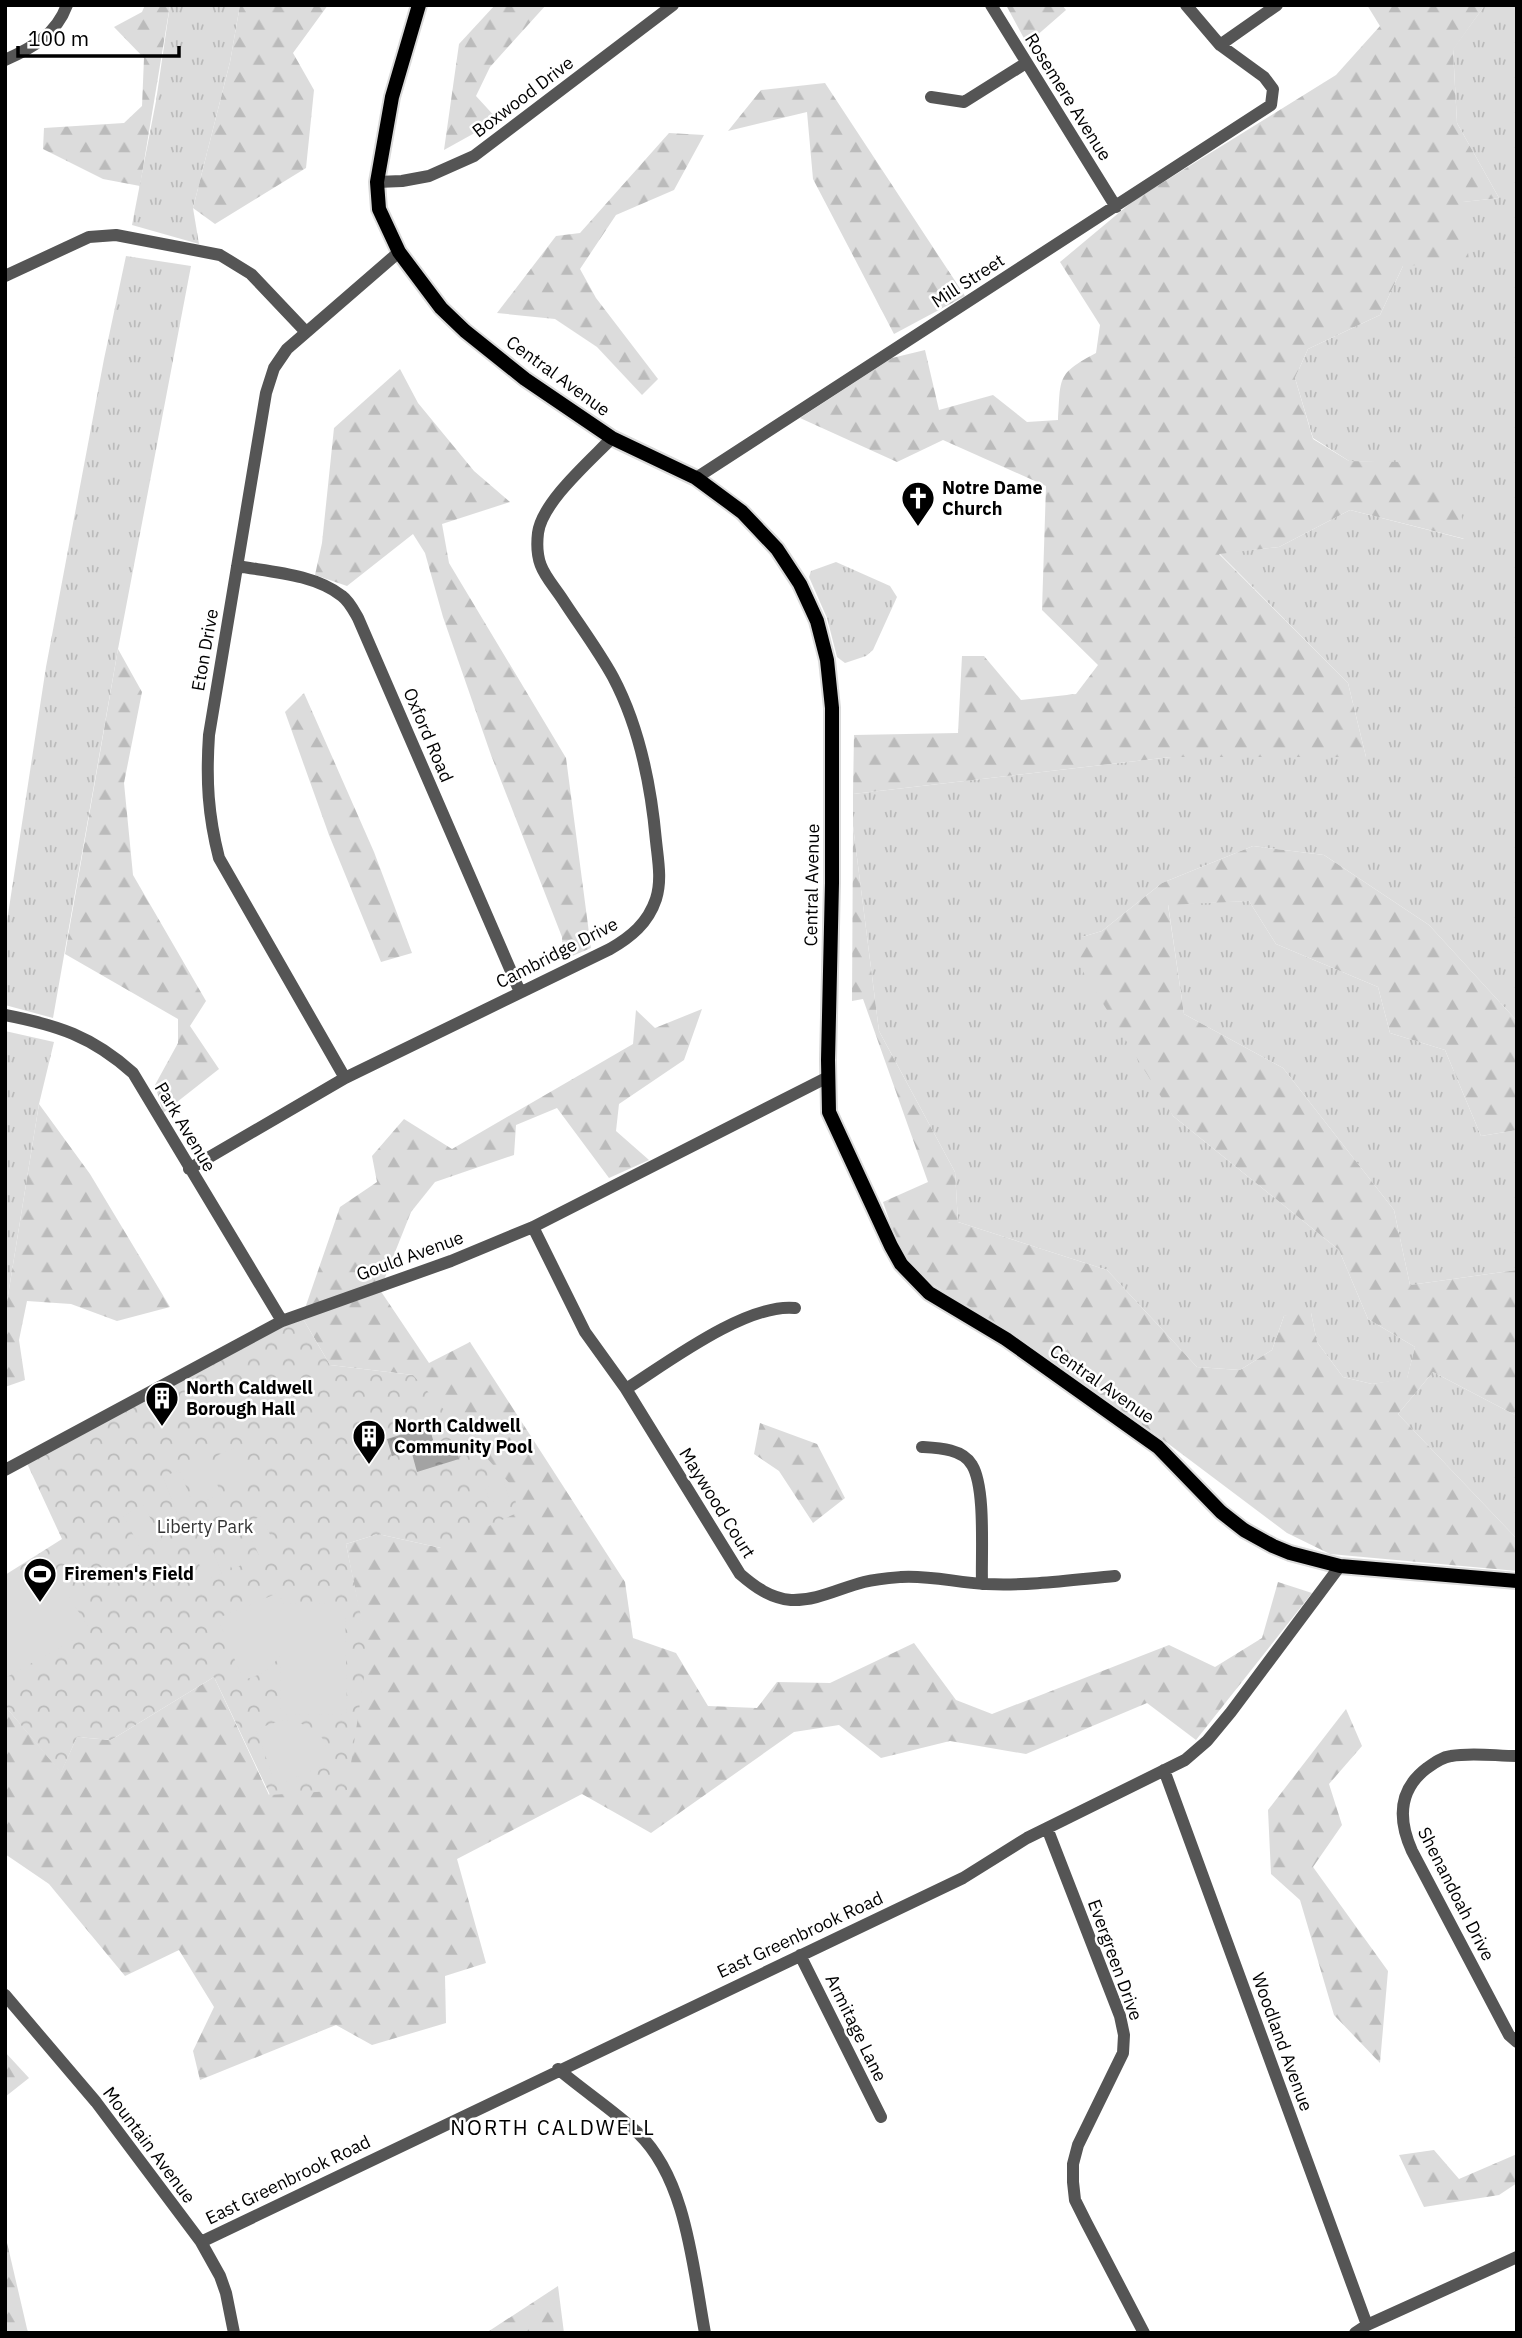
<svg xmlns="http://www.w3.org/2000/svg" width="1522" height="2338" viewBox="0 0 1522 2338" font-family="'IBM Plex Sans',sans-serif">
  <defs>
    <pattern id="grass-tufts" width="24" height="20" patternUnits="userSpaceOnUse" patternTransform="scale(1.75)"><rect width="24" height="20" fill="#dcdcdc"/><path d="M3 7l-1-3M5 7V3M7 7l1-3M15 17l-1-3M17 17v-4M19 17l1-3" fill="none" stroke="#bbb"/></pattern>
    <pattern id="forest-firs" width="22" height="20" patternUnits="userSpaceOnUse" patternTransform="scale(1.75)"><rect width="22" height="20" fill="#dcdcdc"/><path d="M5 1l3.5 6h-7zM16 11l3.5 6h-7z" fill="#bbb"/></pattern>
    <pattern id="park-crowns" width="20" height="18" patternUnits="userSpaceOnUse" patternTransform="scale(1.75)"><rect width="20" height="18" fill="#dcdcdc"/><path d="M2 6a3 3 0 1 1 6 0M12 15a3 3 0 1 1 6 0" fill="none" stroke="#bbb"/></pattern>
    <pattern id="water-ripples" width="26" height="14" patternUnits="userSpaceOnUse" patternTransform="scale(1.75)"><rect width="26" height="14" fill="#a3a3a3"/><path d="M2 4q2-2 4 0t4 0M15 11q2-2 4 0t4 0" fill="none" stroke="#8b8b8b"/></pattern>
  </defs>
  <rect width="100%" height="100%" fill="#fff"/>
  <path fill="url(#grass-tufts)" d="M170 5H240L230 62 193 208 199 244 132 225 156 101Z
    M1485 5H1517V1021L1429 925 1324 855 1253 846 1162 883 1102 931 1082 937 1173 1116 1339 1250 1368 1319 1415 1347 1407 1379 1372 1384 1343 1377 1317 1342 1311 1313 1284 1316 1272 1350 1240 1370 1197 1367 1107 1270 958 1222 955 1172 879 1031 853 826V794L1171 757H1366L1348 683 1219 553 1279 547 1350 510 1464 539 1401 463 1349 461 1313 438 1295 378 1308 349 1380 315 1403 266 1462 202 1499 198 1457 123 1453 49Z
    M126 256 191 266 118 649 53 1018 5 1005V934L46 667 104 359Z
    M836 562 890 586 897 597 873 650 866 656 845 663 837 657 827 618 809 577 811 571Z
    M1249 901 1276 944 1378 987 1390 1033 1445 1050 1481 1136 1517 1130V1270L1410 1285 1394 1210 1283 1068 1184 1014 1168 904Z
    M5 1031 54 1042 39 1104 5 1314Z
    M1433 1372 1517 1416V1539L1398 1414Z"/>
  <path fill="url(#forest-firs)" d="M145 5H170L140 186 103 179 43 149 44 128 124 123 142 106 144 58 114 27 142 12Z
    M240 5H328L293 53 314 90 306 168 215 224 193 208 230 62Z
    M495 5H546L490 67 476 96 498 120 444 150 459 44Z
    M1006 5H1062L1066 10 1027 44Z
    M1367 5H1485L1453 50 1457 123 1499 198 1463 202 1469 262 1403 266 1380 315 1308 349 1295 378 1313 439 1349 461 1401 462 1461 512 1465 539 1350 510 1279 547 1219 554 1348 683 1366 757H1171L853 794 854 735 958 733 962 656H984L1021 700 1076 694 1098 665 1042 610 1046 486 943 440 897 462 800 418 892 358 925 350 939 410 993 395 1027 422 1058 420C1061 378 1056 374 1096 353L1100 325 1060 262 1133 201 1336 75 1380 26Z
    M825 83 965 296 894 334 813 179 807 112 728 131 761 90Z
    M669 133 704 135 674 190 616 215 580 269 596 298 658 379 642 395 597 347 555 319 497 313 556 236 580 233Z
    M400 369 418 403 474 471 510 502 442 524 449 563 566 758 591 948 563 960 562 937 491 755 443 617 425 553 413 534 347 586 315 575 322 543 334 428Z
    M118 649 142 692 124 783 133 875 206 1001 190 1026 219 1069 163 1113 155 1085 178 1043V1019L65 954Z
    M304 693 374 852 412 953 381 962 329 835 285 712Z
    M853 826 879 1031 955 1172 958 1222 1107 1270 1197 1367 1240 1370 1272 1350 1284 1316 1300 1310 1311 1313 1317 1342 1343 1377 1372 1384 1407 1378 1415 1347 1368 1319 1339 1250 1173 1116 1079 965 1082 937 1102 931 1162 883 1253 846 1324 855 1429 925 1517 1021V1130L1481 1136 1445 1050 1390 1033 1378 987 1276 944 1249 901 1168 905 1184 1014 1283 1068 1394 1210 1410 1285 1517 1270V1416L1433 1372 1398 1414 1517 1539V1571L1330 1554 1287 1533 1158 1436 1008 1333 929 1282 901 1254 883 1202 928 1182 863 999 852 1001Z
    M702 1009 684 1060 619 1104 616 1131 649 1160 609 1178 557 1108 516 1125 514 1155 435 1182 411 1212 380 1290 429 1363 470 1342 625 1582 633 1638 676 1653 708 1706 757 1708 777 1682 830 1683 914 1643 956 1700 992 1714 1169 1645 1215 1667 1262 1638 1278 1582 1312 1593 1196 1740 1147 1703 1026 1754 950 1741 881 1758 839 1725 794 1732 651 1833 582 1794 457 1859 486 1963 445 1976 446 2023 372 2045 336 2025 200 2080 193 2051 214 2007 179 1950 125 1976 49 1884 5 1854V1706L61 1772 77 1737 111 1740 214 1677 269 1795 367 1650 346 1544 378 1534 441 1548 413 1375 330 1365 302 1317 340 1207 377 1182 372 1156 404 1119 452 1149 633 1044 636 1010 655 1028Z
    M39 1104 90 1174 170 1307 117 1321 71 1304 27 1301 19 1340 25 1380 5 1387V1314Z
    M760 1423 817 1444 845 1498 813 1523 779 1471 754 1454Z
    M1346 1709 1362 1746 1329 1784 1342 1825 1313 1867 1388 1971 1380 2063 1334 2015 1300 1900 1271 1874 1268 1810Z
    M5 2052 29 2078 5 2097Z
    M1434 2150 1459 2179 1517 2154V2183L1499 2195 1424 2207 1399 2155Z
    M5 2234 28 2333H5Z
    M558 2286 564 2333H486Z"/>
  <path fill="url(#park-crowns)" d="M302 1317 330 1365 413 1375 510 1484 519 1512 441 1548 378 1534 346 1544 368 1650 347 1790 270 1795 214 1677 111 1740 77 1737 61 1773 5 1706V1575L62 1539 25 1459Z"/>
  <path fill="#dcdcdc" d="M234 1448 249 1483 232 1490 218 1455Z
    M207 1459 221 1494 205 1501 190 1466Z
    M179 1470 194 1506 177 1513 163 1477Z
    M504 1482 509 1497 490 1503 485 1487Z
    M143 1505 162 1539 142 1551 123 1516Z
    M262 1516 277 1551 260 1558 245 1523Z
    M235 1527 249 1562 232 1569 218 1534Z
    M208 1538 222 1574 206 1580 191 1545Z
    M42 1555 89 1628 87 1632 5 1678V1581Z
    M278 1593 284 1604 345 1603 347 1714 281 1715 280 1656C270 1669 260 1676 243 1680L218 1618Z
    M283 1720C312 1724 325 1731 331 1762L276 1786 256 1729Z"/>
  <path fill="url(#water-ripples)" d="M429 1426 436 1450 455 1444 459 1459 417 1472 411 1450 392 1456 387 1439Z"/>
  <g fill="none" stroke-linecap="round" stroke-linejoin="round">
    <defs>
      <path id="major" d="M419 5 392 97 377 182 379 209 399 252 441 308 465 331 525 379 612 438 696 478 742 512 777 549 800 584 817 621 827 660 832 708V883L828 1060 829 1112 891 1246 901 1264 929 1293 1006 1339 1158 1447 1221 1512 1244 1530 1273 1546 1290 1553 1340 1566 1517 1581"/>
    </defs>
    <use href="#major" stroke="#dbdbdb" stroke-width="18"/>
    <path stroke="#555" stroke-width="12" d="M991 5 1116 207
      M1220 45 1277 5
      M5 60C32 48 56 35 67 5
      M931 97 964 102 1026 63
      M377 182 402 181 429 176 474 156 673 5
      M5 276 89 237 116 235 220 255 251 274 306 332
      M696 478 1271 105 1273 89 1264 77 1220 45 1186 5
      M237 566C271 572 314 574 342 596 349 601 354 611 358 618L520 992
      M5 1015C57 1025 92 1036 133 1073L282 1321
      M345 1078 219 858C208 815 206 780 209 735L266 393 274 368 287 349 399 252
      M189 1169 345 1078 610 949C631 937 648 923 656 899 662 880 658 860 656 841 651 785 639 726 613 677 598 650 580 626 563 600 547 576 534 567 538 533 542 502 590 461 612 438
      M533 1227 585 1332 626 1389 740 1574C755 1587 770 1598 791 1600 817 1601 840 1588 864 1582 876 1579 889 1578 901 1577 930 1575 958 1583 986 1584 1029 1586 1072 1580 1115 1576
      M626 1389C667 1363 746 1303 795 1308
      M922 1447C939 1448 963 1449 972 1465 986 1488 981 1555 982 1584
      M5 1470 282 1321 451 1261 533 1227 828 1077
      M1517 1756C1496 1756 1472 1752 1451 1756 1442 1757 1434 1763 1427 1768 1398 1790 1398 1820 1412 1851L1509 2035 1517 2042
      M1164 1770 1367 2325
      M1047 1828 1120 2016 1124 2035 1123 2053 1078 2145 1073 2164V2182L1075 2200 1086 2222 1144 2333
      M800 1955 881 2117
      M5 1995 96 2102 201 2242 220 2276 226 2293 234 2333
      M558 2069C584 2091 613 2110 638 2133 687 2180 693 2269 705 2333
      M201 2242 963 1878 1027 1838 1185 1760 1207 1741 1231 1712 1340 1566
      M1355 2333 1367 2325 1517 2257"/>
    <use href="#major" stroke="#000" stroke-width="14"/>
  </g>
  <defs>
    <symbol id="church-pin" viewBox="-11 -11 22 30"><path d="M0 17L-7.5 6A9.5 9.5 0 1 1 7.5 6Z" fill="#000" stroke="#fff"/><path d="M-1.2-6h2.4v3.5h3.3v2.4h-3.3V6h-2.4V-.1h-3.3v-2.4h3.3Z" fill="#fff"/></symbol>
    <symbol id="building-pin" viewBox="-11 -11 22 30"><path d="M0 17L-7.5 6A9.5 9.5 0 1 1 7.5 6Z" fill="#000" stroke="#fff"/><path d="M-4-6H4V6H1V3H-1V6H-4ZM-2.5-4.3h1.7v1.8h-1.7ZM.8-4.3h1.7v1.8H.8ZM-2.5-1h1.7V.8h-1.7ZM.8-1h1.7V.8H.8Z" fill="#fff"/></symbol>
    <symbol id="stadium-pin" viewBox="-11 -11 22 30"><path d="M0 17L-7.5 6A9.5 9.5 0 1 1 7.5 6Z" fill="#000" stroke="#fff"/><path d="M0-5a6.5 5 0 1 0 0 10a6.5 5 0 1 0 0-10ZM-3.5-1.8h7v3.6h-7Z" fill="#fff"/></symbol>
  </defs>
  <g fill-rule="evenodd">
    <use href="#church-pin" x="899" y="479" width="38" height="52"/>
    <use href="#building-pin" x="143" y="1379" width="38" height="52"/>
    <use href="#building-pin" x="350" y="1417" width="38" height="52"/>
    <use href="#stadium-pin" x="21" y="1555" width="38" height="52"/>
  </g>
  <g text-anchor="middle" stroke-width="5" stroke-linejoin="round" paint-order="stroke">
    <g font-size="18" fill="#000" stroke="#fff">
      <text transform="translate(523 97) rotate(-37)" y="6">Boxwood Drive</text>
      <text transform="translate(1068 97) rotate(58)" y="6">Rosemere Avenue</text>
      <text transform="translate(968 281) rotate(-33)" y="6">Mill Street</text>
      <text transform="translate(558 376) rotate(36)" y="6">Central Avenue</text>
      <text transform="translate(205 650) rotate(-80)" y="6">Eton Drive</text>
      <text transform="translate(428 735) rotate(67)" y="6">Oxford Road</text>
      <text transform="translate(812 885) rotate(-89)" y="6">Central Avenue</text>
      <text transform="translate(557 953) rotate(-27)" y="6">Cambridge Drive</text>
      <text transform="translate(185 1127) rotate(59)" y="6">Park Avenue</text>
      <text transform="translate(410 1256) rotate(-20)" y="6">Gould Avenue</text>
      <text transform="translate(1102 1384) rotate(35)" y="6">Central Avenue</text>
      <text transform="translate(717 1503) rotate(58)" y="6">Maywood Court</text>
      <text transform="translate(1456 1894) rotate(63)" y="6">Shenandoah Drive</text>
      <text transform="translate(800 1935) rotate(-25)" y="6">East Greenbrook Road</text>
      <text transform="translate(1115 1960) rotate(70)" y="6">Evergreen Drive</text>
      <text transform="translate(856 2028) rotate(64)" y="6">Armitage Lane</text>
      <text transform="translate(1282 2042) rotate(70)" y="6">Woodland Avenue</text>
      <text transform="translate(149 2145) rotate(53)" y="6">Mountain Avenue</text>
      <text transform="translate(288 2180) rotate(-26)" y="6">East Greenbrook Road</text>
    </g>
    <g font-size="18" font-weight="bold" fill="#000" stroke="#fff" text-anchor="start">
      <text x="942" y="494">Notre Dame<tspan x="942" dy="21">Church</tspan></text>
      <text x="186" y="1394">North Caldwell<tspan x="186" dy="21">Borough Hall</tspan></text>
      <text x="394" y="1432">North Caldwell<tspan x="394" dy="21">Community Pool</tspan></text>
      <text x="64" y="1580">Firemen's Field</text>
    </g>
    <g font-size="18" fill="#333" stroke="#fff">
      <text x="205" y="1533">Liberty Park</text>
    </g>
    <g font-size="21" letter-spacing="2" fill="#000" stroke="#fff">
      <text x="553" y="2135">NORTH CALDWELL</text>
    </g>
  </g>
  <rect width="1522" height="2338" fill="none" stroke="#000000" stroke-width="14"/>
  <path d="M18 46v10h161v-10" fill="none" stroke="#000000" stroke-width="3.5"/>
  <text x="28" y="46" font-size="21" fill="#000000" stroke="#ffffff" stroke-width="5" paint-order="stroke">100 m</text>
</svg>
